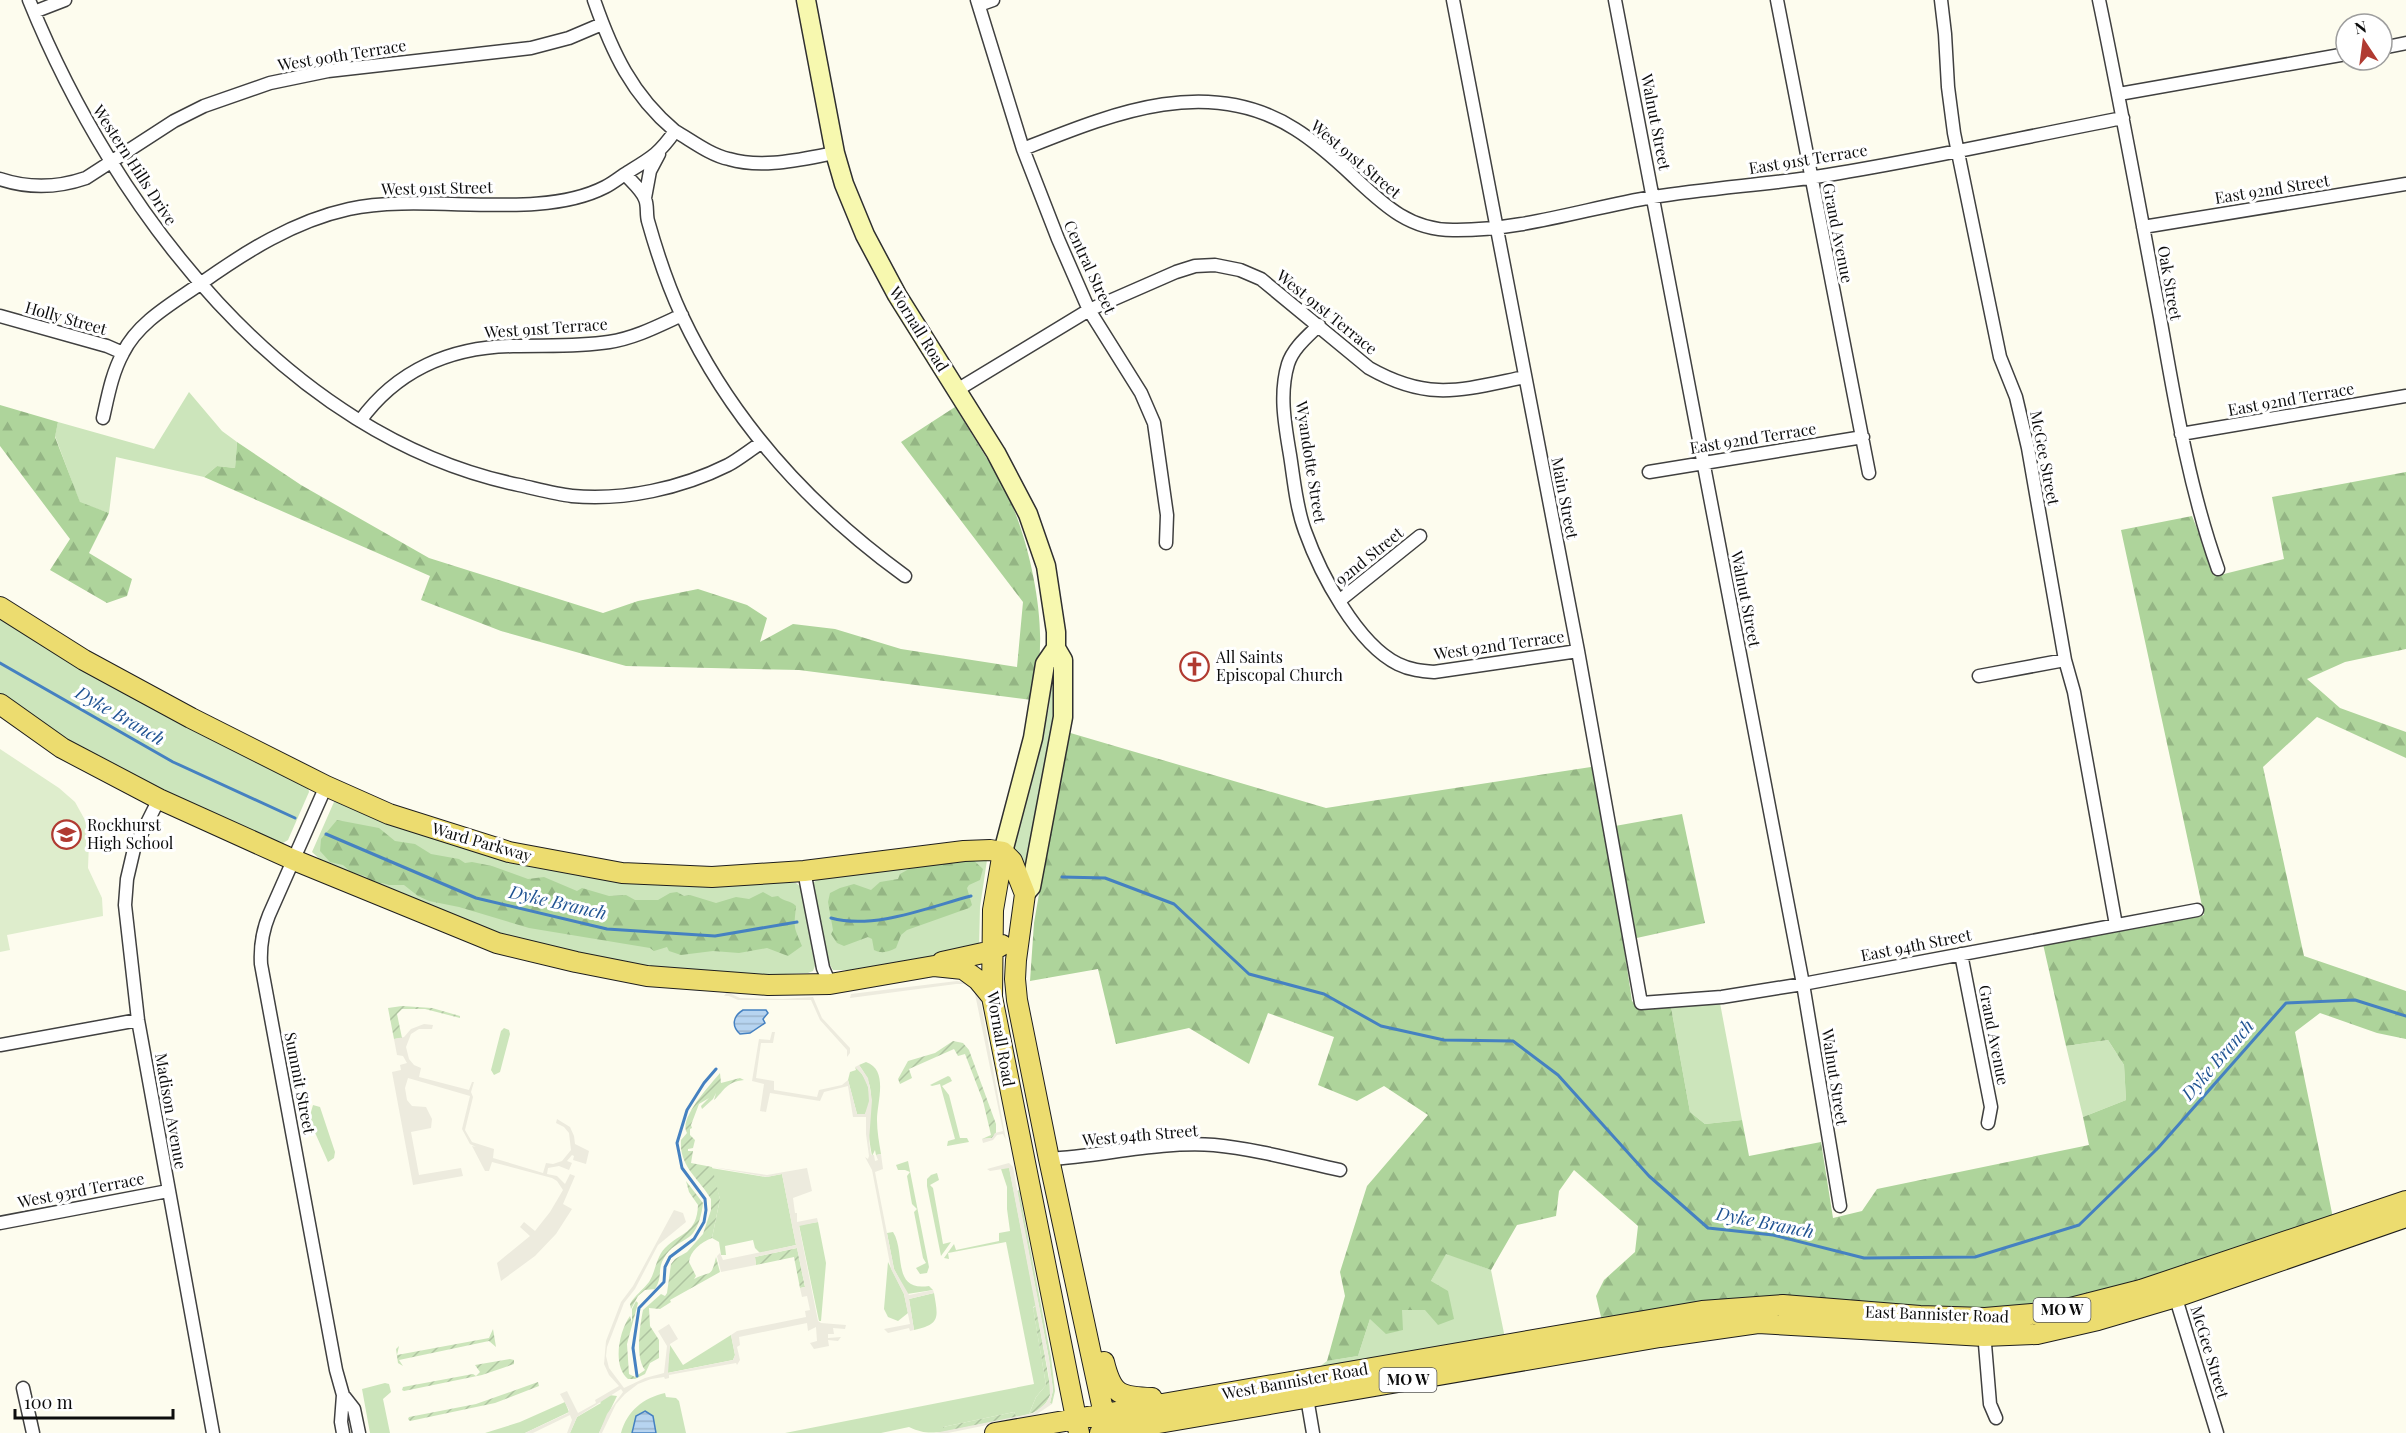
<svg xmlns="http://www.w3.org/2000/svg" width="2406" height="1433" viewBox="0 0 2406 1433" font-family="'Playfair Display',serif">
  <defs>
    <pattern id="forest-firs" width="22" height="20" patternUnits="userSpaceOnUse" patternTransform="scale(1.5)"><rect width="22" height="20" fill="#aed49b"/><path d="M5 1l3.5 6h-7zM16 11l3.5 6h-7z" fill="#94b584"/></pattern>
    <pattern id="garden-furrows" width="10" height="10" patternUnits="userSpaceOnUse" patternTransform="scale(1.5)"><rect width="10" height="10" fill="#cce5bb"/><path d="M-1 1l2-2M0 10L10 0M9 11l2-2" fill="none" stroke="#aec3a0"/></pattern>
    <pattern id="water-rules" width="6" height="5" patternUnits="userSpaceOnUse" patternTransform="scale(1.5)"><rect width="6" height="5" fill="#b7d4f0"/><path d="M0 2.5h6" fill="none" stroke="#9cb5cd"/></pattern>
  </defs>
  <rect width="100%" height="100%" fill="#fdfcee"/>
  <path fill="#cce5bb" d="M189 392 222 431 237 442 235 468 217 466 204 477 116 457 109 513 80 503 55 436 58 422 154 449Z
    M0 613 308 787 309 792 288 840 283 843 275 841 141 782 64 741 0 699Z
    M1057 657C1056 729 1040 800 1027 871L1022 860 1011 848 1049 708 1053 658Z
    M340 800 490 855 796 883 801 887 815 966 813 971 808 973 761 975 641 967 511 939 324 863 312 852 334 802Z
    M976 856 987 860 980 907 979 950 859 970H833C822 954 817 904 813 883L822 876Z
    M1720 1003 1742 1120 1705 1124 1690 1112 1671 1007Z
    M504 1028 509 1030 510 1034 500 1072 494 1075 491 1070 501 1031Z
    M2108 1040 2124 1065 2126 1100 2083 1117 2066 1046Z
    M866 1062C889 1070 877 1102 877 1120 877 1131 879 1142 881 1154L876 1155 875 1150 872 1156C870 1145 868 1134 869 1123 871 1096 875 1087 859 1065Z
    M855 1067C869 1077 874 1100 865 1114H857L848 1080 850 1072 856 1070Z
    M948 1076 950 1077 952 1081 942 1086 949 1095 960 1138H967L969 1142 947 1146 948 1141 955 1139 940 1084 932 1086 930 1085Z
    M313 1105 320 1107 335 1152 334 1158 328 1162 309 1119Z
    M908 1161 929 1267 927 1273 920 1274 916 1268 926 1263 923 1258 914 1212 917 1209 912 1204 907 1176 910 1172 905 1170H898L896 1165Z
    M1009 1167 1036 1306 1033 1307 1046 1385 1036 1397 1029 1414 1017 1417 1014 1412 943 1427V1432C927 1433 922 1433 909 1427L881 1433H785L1034 1384 1006 1242 948 1253 949 1259 944 1258 954 1244 956 1250 999 1241V1233L1010 1231 1007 1209V1187L1001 1169Z
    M711 1168 766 1177 782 1174 796 1245 760 1253 755 1248 753 1240 725 1246 726 1255H721L719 1242 712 1238 720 1199Z
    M937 1173 939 1180 930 1185 933 1188 943 1244 951 1242 941 1256 927 1186V1179L931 1175Z
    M1019 1190 1051 1357 1055 1391 1052 1404 1050 1403 1053 1390 1049 1359 1017 1191Z
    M818 1222 826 1263 821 1321H819L799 1225Z
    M893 1232C906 1252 891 1292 929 1286L933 1290 907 1294 894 1269 887 1233Z
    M1446 1253 1491 1270 1505 1338 1318 1368 1327 1361 1358 1356 1370 1319 1402 1310H1425L1431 1281Z
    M888 1262 904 1294 908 1313 898 1321 888 1317 884 1309Z
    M934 1293C938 1317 941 1324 914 1330L909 1299Z
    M731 1335 735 1355 733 1360 667 1373 670 1345 683 1365Z
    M385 1383 389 1384 391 1392 383 1399 390 1433H370L362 1389Z
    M665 1393 666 1397 676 1398 679 1401 686 1433H656L653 1416 645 1411 633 1426 632 1433H621C627 1411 643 1398 665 1393Z
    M609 1395 617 1396 599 1433H570L577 1417 601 1403 599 1401Z
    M565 1402 569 1412 525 1433H485L520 1422Z"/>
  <path fill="url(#forest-firs)" d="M0 405 58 422 55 437 80 502 109 513 89 553 132 579 127 596 107 603 50 570 70 539 0 446Z
    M955 407C971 433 988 459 1003 486 1025 526 1042 599 1040 646 1040 664 1036 682 1032 700L799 670 626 666 501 631 421 600 430 576 204 477 217 466 235 468 237 442 301 485 429 558 603 613 638 601 698 589 747 605 767 618 760 642 793 624 835 629 901 649 1017 667 1023 602 901 442Z
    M2406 472V649L2345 662 2307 679 2340 708 2406 732V758L2317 717 2263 767 2304 956 2406 991V1039L2377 1033 2320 1013 2295 1032 2333 1218 2132 1287 2043 1307 1602 1321 1596 1296 1604 1280 1635 1252 1638 1226 1574 1170 1559 1191 1556 1216 1517 1225 1491 1270 1446 1254 1431 1281 1448 1291 1454 1319 1438 1325 1425 1310H1402L1403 1330 1386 1334 1370 1319 1358 1356 1327 1361 1345 1296 1340 1272 1367 1186 1428 1115 1384 1086 1357 1101 1318 1085 1334 1037 1268 1013 1249 1064 1189 1028 1116 1044 1098 969 1030 981 1034 923 1067 732 1326 808 1604 765 1615 826 1682 814 1705 923 1623 941 1632 1001 1640 1009 1671 1007 1690 1112 1705 1124 1742 1120 1749 1156 1821 1142 1833 1218 1862 1211 1877 1189 2089 1145 2083 1117 2126 1100 2124 1065 2108 1040 2066 1046 2043 944 2204 915 2121 530 2192 516 2216 576 2284 559 2272 497Z
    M337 820 379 828 395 841 415 844 431 854 459 859 465 863 472 862 492 866 528 879 544 877 577 891 582 888 609 896 626 895 635 900H658L670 893 677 892 684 896 690 895 716 903 736 897 749 899 763 892 772 897 778 896C784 902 790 900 796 906 794 928 793 925 802 946L788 956 767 948 739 953 713 951 681 955 669 951 667 947 654 951 650 948 529 928 459 907 429 901 418 896 404 885H389L382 883 376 884 365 876 351 872 343 865 330 862 320 851 321 839Z
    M970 857 983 869 980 880 969 885 967 888 972 905 969 908 907 930 901 935 896 948C888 952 882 954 874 950L872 939 868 937 844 946 837 943 831 934 833 930 828 902 830 893 840 888 854 884 871 890 880 882 898 879 900 874 916 865Z"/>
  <path fill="url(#garden-furrows)" d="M402 1006 432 1008 460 1016V1018L425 1009H402L397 1014 402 1038 394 1039 388 1008Z
    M953 1041 963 1043 969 1050 996 1124V1133L992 1138 982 1139 991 1135 983 1101 965 1054 958 1056 954 1049 909 1069 912 1078 900 1084 898 1079 908 1061 935 1053Z
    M720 1073 721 1083 740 1078 744 1080C726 1082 725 1090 714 1100L716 1093 713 1099 702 1109 701 1106 709 1098 699 1104 691 1125 692 1128 690 1129V1135L695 1140 693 1148 688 1149V1151H693L691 1163 712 1167 720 1199 712 1238C701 1242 690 1251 689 1262L696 1276 694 1279C711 1270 711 1279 716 1257L720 1272 670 1300 671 1302 660 1309 649 1308 650 1326 659 1340V1358L650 1363 645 1374 635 1379H628C612 1366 619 1331 630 1316L632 1323V1309L636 1301 638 1303 627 1344 629 1374 635 1377 645 1370C635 1358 640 1325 643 1310L661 1294 665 1296 667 1293 671 1264 675 1259 687 1252 703 1234 711 1210V1199C699 1178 679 1167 681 1140L687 1133C678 1119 710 1085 720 1073Z
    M686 1181 703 1203C702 1213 698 1231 689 1237 679 1244 670 1247 664 1258 657 1269 663 1277 655 1289L645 1290 638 1296 631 1309 630 1304C635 1295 643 1290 649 1282 656 1271 656 1257 665 1248 681 1232 697 1234 698 1205L689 1192Z
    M797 1248 805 1287 800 1288 794 1257 756 1265 755 1257Z
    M1036 1306 1051 1391C1049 1403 1040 1411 1029 1414L1036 1397 1046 1385 1033 1308Z
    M493 1329 496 1347 489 1341 399 1360 403 1366 398 1363 396 1349 399 1346 397 1355 489 1338Z
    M510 1359 514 1360V1364L482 1375 404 1391 402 1390 403 1387 473 1374 476 1376 480 1372 475 1365Z
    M538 1382 539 1386 495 1403 410 1421 408 1419 409 1417 476 1404Z
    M1014 1412 1017 1417 943 1432V1427Z"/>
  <path fill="#deedcc" d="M0 749 59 788 75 802 85 820 89 842 88 868 102 898 103 916 7 935 10 950 0 952Z"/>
  <path fill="#edebde" d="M957 981 966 982 979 992 1006 1140 1003 1134 997 1135 993 1140 983 1143 982 1139 992 1138 995 1133 1003 1131 974 989 964 984H956L850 998 851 994Z
    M727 992 740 998 783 999 813 997 822 1018 850 1048V1053L847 1057V1050L820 1020 811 1000H738L729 996H724Z
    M424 1024 433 1025 432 1029H419L411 1034 406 1047 409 1059 414 1065 421 1068 419 1077 469 1090 472 1082H474L471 1092 473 1097 465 1130 472 1142 494 1149 493 1158 543 1173 546 1163 553 1164 562 1161 571 1150 569 1133 564 1127 556 1123 557 1119 570 1127 574 1136 575 1144 589 1151 586 1164 573 1160 574 1156 572 1155 567 1161 572 1163 569 1170 559 1166 548 1168 547 1174 557 1176 565 1184 570 1174 575 1176 563 1204 572 1209 556 1234 535 1256 501 1281 497 1263 530 1236 520 1227 524 1222 535 1231 550 1212 563 1190 557 1181 552 1178 492 1162 489 1171H485L472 1146 476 1147 470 1144 462 1129 470 1096 408 1078 405 1088 407 1100 412 1106 426 1107 432 1119 431 1128 411 1132 419 1175 461 1168 463 1176 413 1185 392 1072 401 1070 400 1065 407 1063 403 1056 397 1055 394 1039 404 1037 411 1029Z
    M772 1032H775L773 1043H761L756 1078 774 1081V1090L817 1097 819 1090 842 1085 848 1080 857 1114H865L869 1101 868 1087 862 1074 855 1067 859 1065 868 1078 872 1100 869 1141 871 1155H874L875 1161 878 1160 876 1155 881 1154 883 1169 875 1172 894 1269 909 1295 933 1290 934 1293 909 1299 914 1330 910 1331 909 1328 888 1333 884 1329 910 1324 904 1294 891 1269 872 1170 865 1157 868 1159 869 1156 866 1134V1117H853L848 1086 824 1092 820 1101 770 1093 766 1112 760 1111 764 1084 752 1081 759 1039 770 1040Z
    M1009 1163 1013 1167 1049 1359 1053 1390 1050 1403 1052 1404 1037 1414 1026 1417 948 1433H935L1034 1413 1046 1403 1050 1396 1049 1377 1009 1168 990 1171 987 1169Z
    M712 1167 767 1175 807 1168 812 1191 793 1198 795 1213H797V1222L817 1218 818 1222 799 1226 818 1321 821 1323 846 1325 845 1329 833 1328 834 1334H828V1338L841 1337 838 1341 828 1340 829 1346 814 1349 810 1343 817 1341 816 1327 808 1331 807 1323 739 1337 740 1345 737 1347 740 1360 737 1365 736 1363 685 1372 669 1375V1378L665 1379 664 1377 651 1379 638 1384 625 1394 616 1404 602 1433H599L607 1414 623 1392 621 1389 577 1417 570 1433H567L572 1420 570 1415 533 1433H525L568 1413 569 1410 560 1394 567 1391 578 1413 596 1403 595 1400 619 1386 609 1375 604 1364 606 1341 621 1302 633 1286 674 1210 683 1213 686 1222 658 1245 635 1289 624 1303 607 1347 606 1356 609 1368 624 1388 645 1378 664 1373 667 1346 658 1331 669 1324 678 1339 670 1344 668 1373 733 1360 735 1355 731 1335 737 1331 806 1317 805 1311 810 1310 807 1296 802 1297 800 1288 805 1287 797 1248 755 1257 756 1265 721 1272 717 1256 720 1253 723 1260 796 1245 782 1174 767 1177Z"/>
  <path fill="url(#water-rules)" stroke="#4581c1" stroke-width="1.5" d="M743 1010H766L768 1013 763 1019 765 1023 750 1033 740 1034C731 1026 733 1016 743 1010Z
    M645 1411 653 1416 656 1433H632L636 1416Z"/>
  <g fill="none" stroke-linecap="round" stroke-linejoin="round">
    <path stroke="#4581c1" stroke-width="3" d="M0 663 173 762 295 818
      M326 834 476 898 607 929 715 936 797 922
      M1062 877 1105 878 1174 904 1249 974 1324 994 1381 1026 1444 1040 1513 1041 1558 1075 1649 1176 1708 1228 1773 1235 1864 1258 1975 1257 2079 1225 2158 1148 2286 1003 2355 1000 2406 1016
      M831 918C874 930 929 907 971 896
      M637 1376 633 1348 639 1308 664 1282 665 1267 670 1257 694 1239 704 1222 706 1210 705 1199 682 1168 677 1143 687 1110 704 1083 716 1069"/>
    <defs>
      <path id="street" d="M29 0C114 210 286 437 519 485 537 489 555 494 572 496 624 501 682 488 728 465 739 459 750 450 761 443
        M594 0C612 52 632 95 675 131
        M977 0 1023 149 1058 239 1089 310 1141 393 1154 423 1167 515 1166 543
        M1453 0 1578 651 1641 1003 1722 997 1803 984 2197 910
        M1615 0 1803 984 1840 1206
        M1777 0 1869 473
        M1941 0 1945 34 1948 87 1954 133 2000 357 2016 397 2028 448 2065 660 2074 692 2116 925
        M2099 0C2121 105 2140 211 2160 317 2175 402 2189 488 2218 569
        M979 5 993 0
        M34 12 65 0
        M2382 48 2406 43
        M2119 94 2346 54
        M1023 149C1109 115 1207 73 1295 129 1316 142 1336 160 1354 177 1383 204 1409 230 1453 230 1520 231 1587 208 1653 197 1705 189 1757 185 1809 178 1914 162 2019 138 2123 118
        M625 174C631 181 642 190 645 199 648 205 646 214 648 221 657 253 668 286 682 316 732 422 810 507 905 576
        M0 179C30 189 57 188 86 178L174 121 204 106 270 83 328 71 531 48 569 38 602 24
        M645 198 650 171 659 154
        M2143 227 2406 184
        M0 316 107 346 123 353
        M1319 325C1308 336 1293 348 1288 364 1279 394 1285 425 1290 455 1294 480 1296 507 1305 531 1320 573 1357 644 1398 664 1410 670 1422 671 1434 672L1578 651
        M957 390 1089 310 1176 272 1195 266 1215 265 1240 270 1261 279 1369 368C1429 402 1461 390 1525 377
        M103 418C108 396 112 373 123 353 138 322 173 303 200 284 245 252 294 221 349 209 426 192 537 222 605 187 613 183 620 177 628 172 651 158 659 154 675 131 691 140 710 155 729 159 763 169 801 159 835 153
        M360 421C397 370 451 347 513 346 546 345 577 347 609 342 635 338 658 326 682 315
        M2181 434 2406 396
        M1649 472 1863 437
        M1339 601 1420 536
        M1979 676 2065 660
        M326 786 269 915C262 932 260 946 261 964L336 1370 343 1395 341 1422 343 1433
        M159 799 134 849 127 879 125 905 138 1020 213 1433
        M804 871 823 968 830 984
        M1961 954 1991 1107 1988 1123
        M0 1045 138 1020
        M1049 1159C1103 1156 1159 1141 1214 1145 1256 1149 1299 1161 1340 1170
        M0 1223 168 1191
        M2174 1292 2217 1433
        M1984 1332 1990 1404 1996 1418
        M23 1388 33 1433
        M1306 1392 1313 1433
        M343 1395 354 1409 359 1433"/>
      <path id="secondary" d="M806 0 835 153 844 184 865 235 897 295 996 453 1028 514 1046 566 1056 632V648L1063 660V717L1031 887 1025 894
        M1003 852 1033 738 1045 664 1056 648"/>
      <path id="primary" d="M0 607 84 660 191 718 326 786 389 814 509 852 622 873 712 877 804 871 964 851 990 850 1003 852 1012 861 1025 894 1016 960 1015 979 1017 1000 1049 1159 1108 1433
        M0 704 62 748 159 799 294 860 497 943 576 962 647 976 768 985 830 984 934 966 963 969 978 980 992 997
        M1003 852 993 910 992 997 1079 1433
        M942 962 992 951 1002 945
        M1104 1362C1112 1395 1120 1397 1152 1398
        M995 1433 1702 1311 1783 1305 1920 1316 1985 1318 2055 1312 2141 1290 2406 1201
        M1100 1433 1660 1337 1758 1323 1984 1336 2037 1334 2098 1320 2176 1297 2406 1217"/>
    </defs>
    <use href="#street" stroke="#404040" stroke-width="15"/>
    <use href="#secondary" stroke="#2f2f2f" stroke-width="21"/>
    <use href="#primary" stroke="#1e1e1e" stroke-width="22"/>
    <use href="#street" stroke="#fff" stroke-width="12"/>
    <use href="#secondary" stroke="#f7f8af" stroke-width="18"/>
    <use href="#primary" stroke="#ecdc6f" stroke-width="20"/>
  </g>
  <defs>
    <symbol id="church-ring" viewBox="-11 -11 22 22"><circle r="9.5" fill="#fff" stroke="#b03a31" stroke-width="1.5"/><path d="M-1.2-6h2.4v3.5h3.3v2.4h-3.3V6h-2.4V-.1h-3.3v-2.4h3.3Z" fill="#b03a31"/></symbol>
    <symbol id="school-ring" viewBox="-11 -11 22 22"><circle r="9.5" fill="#fff" stroke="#b03a31" stroke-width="1.5"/><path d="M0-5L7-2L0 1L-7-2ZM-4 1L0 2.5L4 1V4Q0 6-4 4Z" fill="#b03a31"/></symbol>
  </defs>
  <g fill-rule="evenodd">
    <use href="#church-ring" x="1178" y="650" width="33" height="33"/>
    <use href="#school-ring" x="50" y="818" width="33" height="33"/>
  </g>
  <g text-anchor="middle" stroke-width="6" stroke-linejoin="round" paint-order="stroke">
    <g fill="#fff" stroke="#565656" stroke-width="1.5">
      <rect x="2033.5" y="1298" width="57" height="24" rx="4.5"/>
      <rect x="1379.5" y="1368" width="57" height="24" rx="4.5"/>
    </g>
    <g font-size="15" font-weight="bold" fill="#0d0d0d">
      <text x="2062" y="1315">MO W</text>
      <text x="1408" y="1385">MO W</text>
    </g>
    <g font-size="16" fill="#0d0d0d" stroke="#fff">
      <text transform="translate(342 55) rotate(-9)" y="6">West 90th Terrace</text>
      <text transform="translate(1656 122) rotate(79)" y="6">Walnut Street</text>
      <text transform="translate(1356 159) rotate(40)" y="6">West 91st Street</text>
      <text transform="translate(1808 159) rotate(-9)" y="6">East 91st Terrace</text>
      <text transform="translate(135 165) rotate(57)" y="6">Western Hills Drive</text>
      <text transform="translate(437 188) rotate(-1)" y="6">West 91st Street</text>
      <text transform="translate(2272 189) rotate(-9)" y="6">East 92nd Street</text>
      <text transform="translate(1838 233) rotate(79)" y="6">Grand Avenue</text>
      <text transform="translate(1090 267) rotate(65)" y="6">Central Street</text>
      <text transform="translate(2170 283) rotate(80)" y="6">Oak Street</text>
      <text transform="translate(1327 312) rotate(39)" y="6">West 91st Terrace</text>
      <text transform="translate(66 318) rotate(16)" y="6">Holly Street</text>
      <text transform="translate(546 328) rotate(-4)" y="6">West 91st Terrace</text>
      <text transform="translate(919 329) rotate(58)" y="6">Wornall Road</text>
      <text transform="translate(2291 399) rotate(-10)" y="6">East 92nd Terrace</text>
      <text transform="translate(1753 438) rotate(-9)" y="6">East 92nd Terrace</text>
      <text transform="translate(2045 458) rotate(79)" y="6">McGee Street</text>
      <text transform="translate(1311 462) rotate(81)" y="6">Wyandotte Street</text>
      <text transform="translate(1565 498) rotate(79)" y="6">Main Street</text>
      <text transform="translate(1369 556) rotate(-39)" y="6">92nd Street</text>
      <text transform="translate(1746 599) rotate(79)" y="6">Walnut Street</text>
      <text transform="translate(1499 645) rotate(-8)" y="6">West 92nd Terrace</text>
      <text transform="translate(482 842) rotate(16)" y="6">Ward Parkway</text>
      <text transform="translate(1916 945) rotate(-11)" y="6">East 94th Street</text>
      <text transform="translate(1994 1035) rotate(79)" y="6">Grand Avenue</text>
      <text transform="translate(1001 1039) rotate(80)" y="6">Wornall Road</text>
      <text transform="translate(1835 1077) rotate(81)" y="6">Walnut Street</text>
      <text transform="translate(300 1083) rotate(79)" y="6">Summit Street</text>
      <text transform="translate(171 1111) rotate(80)" y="6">Madison Avenue</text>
      <text transform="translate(1140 1135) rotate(-5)" y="6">West 94th Street</text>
      <text transform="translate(81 1190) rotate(-11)" y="6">West 93rd Terrace</text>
      <text transform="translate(1937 1314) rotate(2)" y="6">East Bannister Road</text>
      <text transform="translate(2210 1352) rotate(73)" y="6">McGee Street</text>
      <text transform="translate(1295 1381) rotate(-10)" y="6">West Bannister Road</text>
    </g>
    <g font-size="16" fill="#0d0d0d" stroke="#fff" text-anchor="start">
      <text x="1216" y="663">All Saints<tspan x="1216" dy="18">Episcopal Church</tspan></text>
      <text x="87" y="831">Rockhurst<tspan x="87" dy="18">High School</tspan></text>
    </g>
    <g font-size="18" font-style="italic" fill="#215493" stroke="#fff">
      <text transform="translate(120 716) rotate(30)" y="6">Dyke Branch</text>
      <text transform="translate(558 903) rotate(13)" y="6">Dyke Branch</text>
      <text transform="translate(2218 1060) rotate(-49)" y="6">Dyke Branch</text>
      <text transform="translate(1765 1223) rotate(11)" y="6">Dyke Branch</text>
    </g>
  </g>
  <g transform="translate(2364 42) rotate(347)"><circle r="28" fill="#ffffff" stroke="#9e9e9e" stroke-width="1.5"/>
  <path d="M0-4.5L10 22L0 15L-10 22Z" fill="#b03a31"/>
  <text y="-9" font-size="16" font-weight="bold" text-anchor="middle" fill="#0d0d0d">N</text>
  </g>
  <path d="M15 1409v9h158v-9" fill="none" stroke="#0d0d0d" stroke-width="3"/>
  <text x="24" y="1409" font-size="18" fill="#0d0d0d" stroke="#ffffff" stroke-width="4.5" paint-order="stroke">100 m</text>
</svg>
